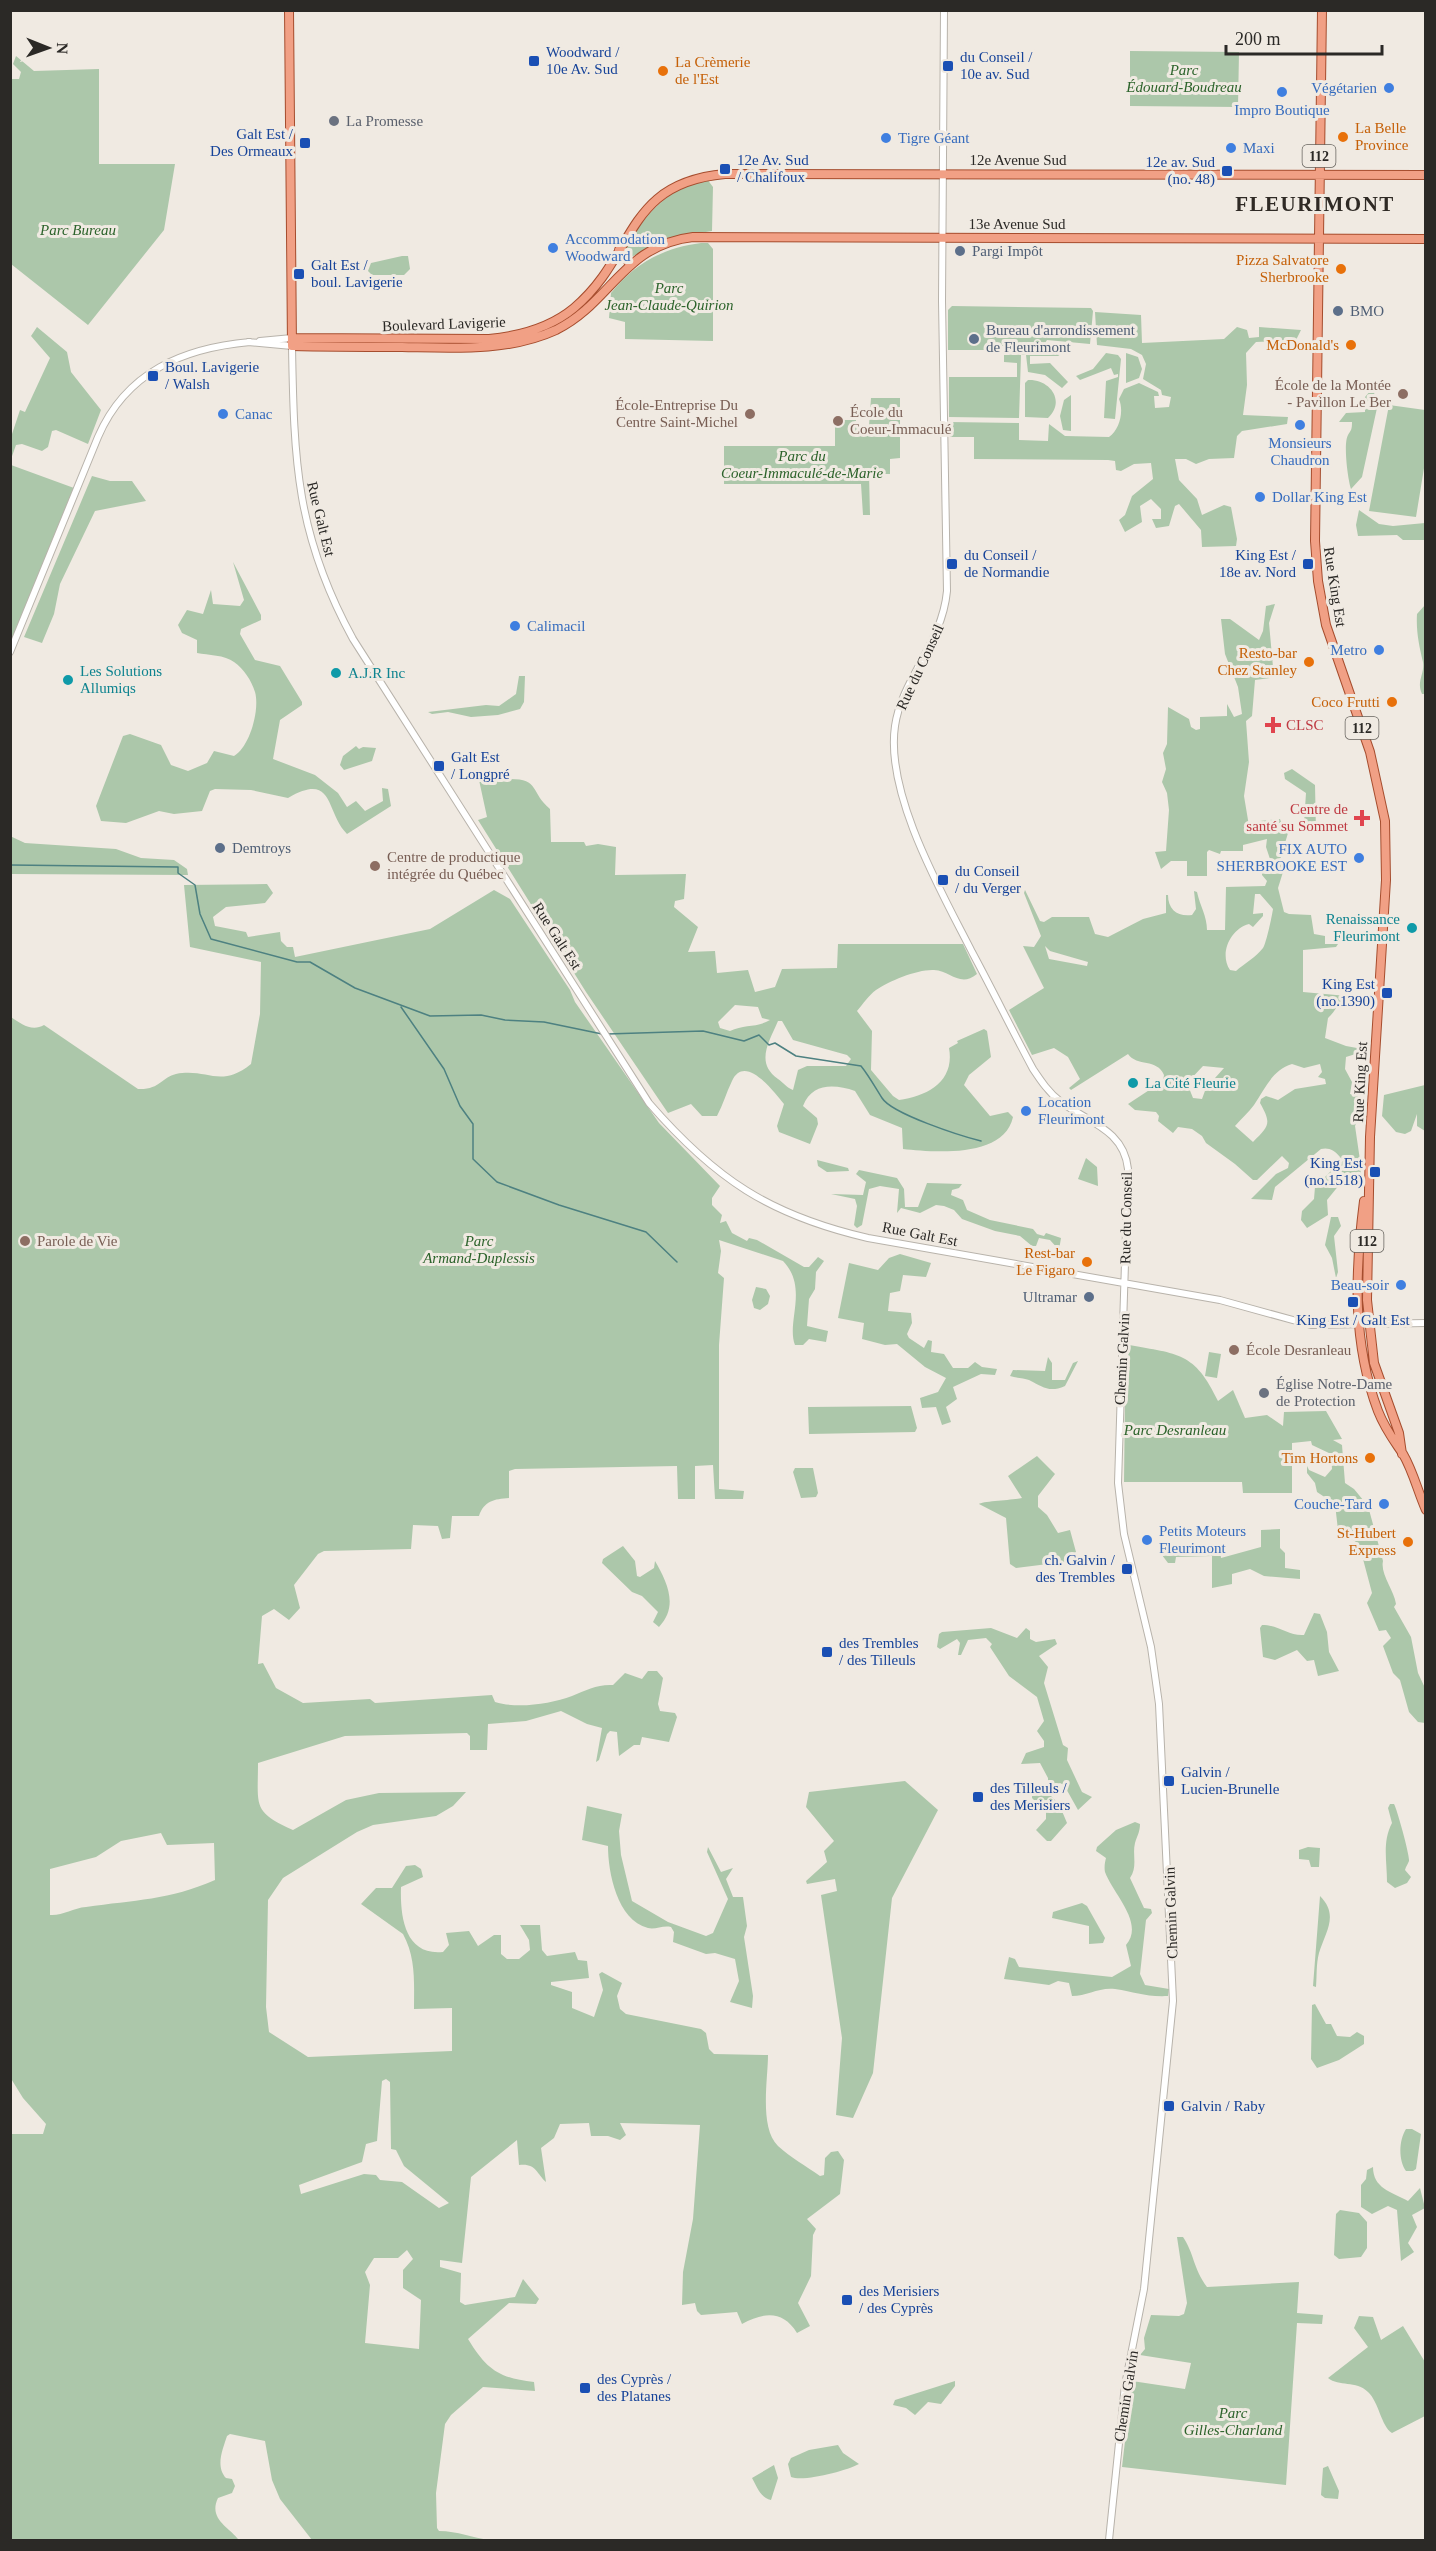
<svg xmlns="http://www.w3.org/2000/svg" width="1436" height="2551" viewBox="0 0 1436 2551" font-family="'Times New Roman',serif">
  <rect width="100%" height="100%" fill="#f0eae2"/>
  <path fill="#acc7aa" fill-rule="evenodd" d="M1130 51 1239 52 1238 107 1130 106Z
    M16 56 34 71 99 69V164H175L164 230 88 325 11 264V79H19L21 72 13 64Z
    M707 179 713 187 712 231 675 237 631 257 626 246C647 214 667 188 707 179Z
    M701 243H708L713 249V341L625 339V322L609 318 611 293C635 263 663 248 701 243Z
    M402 256H408L410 269 404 275H372L368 271 371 263Z
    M952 306 1091 308 1093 311 1090 344 1047 340 1043 346 1057 348 1061 354 1058 356H1030V364L1050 363 1068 382 1062 388 1045 375 1028 372 1026 355H1021L1019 418 949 417V377H1017V363L1004 362V346H994L990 350H948V310Z
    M1095 312 1141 315 1142 343 1224 339 1237 327 1247 330 1249 338 1259 337V327L1301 330 1296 340 1256 342 1246 353 1247 385 1243 415 1288 417 1287 424 1242 431 1237 436 1234 458 1209 459 1196 464 1186 459H1175L1179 480 1197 499 1202 515 1224 505 1231 507 1237 539 1236 546 1202 547 1201 530 1179 504 1175 506 1169 526 1156 528 1152 519H1161V509L1151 499 1140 506 1142 522 1125 532 1119 520 1125 515 1132 496 1153 479 1151 463 1134 464 1121 471 1116 470 1115 461 1108 460 974 459V437H949V422L1019 423V440L1048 441 1049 424 1065 436 1109 437C1120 429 1124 411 1119 399L1124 389 1139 383 1158 392 1159 396H1154L1155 408 1169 407 1171 397 1162 395 1161 390 1143 379 1146 364 1142 355 1131 349 1097 345Z
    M37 327 67 352 71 372 101 410 88 444 56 430 52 431 48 447 42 451 22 444 16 445 11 459V437L20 410 25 412 50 358 31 336Z
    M1106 353 1118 355 1121 359 1115 419 1104 418 1106 381 1118 377V374L1114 375 1111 368 1080 380 1076 376 1093 369Z
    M1126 353 1138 357 1142 369 1139 378 1126 383Z
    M1028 380C1050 379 1066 401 1048 418L1025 417V383Z
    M1371 390 1374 392 1377 408 1362 477 1351 489C1348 480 1343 444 1348 435 1351 430 1352 430 1352 422H1339L1346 413 1365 412V397Z
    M1071 395V431L1063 430 1060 416 1064 400Z
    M871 398H900V458L890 459V474H869L870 515H863L861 484H724V446H835V420H856V426H869Z
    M1389 405 1425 410V462L1416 517 1369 511Z
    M11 465 74 488 11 644Z
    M92 476 110 481H132L146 501 95 511 60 584 54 614 42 643 24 637Z
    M1359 510 1379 524 1393 526 1425 523V540H1403L1397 535 1358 536 1356 525Z
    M233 562 261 615V620L241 629 240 634 255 660 280 666 302 702V705L280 720 273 759 315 775 338 793 347 807 356 801 365 811 383 801 382 788 388 789 391 806 347 834C325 812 335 771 288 798L251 790 215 789 210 791 202 811 174 814 159 811 126 823 101 821 96 806 123 736 130 734 161 745 171 765 188 771 207 763 214 751 234 756C250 747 260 709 255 692 251 680 244 669 234 662 225 655 208 655 197 653V640L182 633 178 625 187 610 203 614 211 590 213 604 240 606 244 600Z
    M1275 604 1269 623 1273 667 1278 677 1255 680 1252 716 1246 721 1249 762 1244 796 1249 826 1252 828 1260 821 1280 819 1281 822 1277 824 1276 830 1288 833 1280 860 1283 872 1278 888 1284 912 1289 914 1311 915 1314 934 1325 936V944H1338L1336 947 1303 950V992L1347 996C1338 1002 1336 1011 1328 1018L1325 1038 1346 1046 1368 1050 1346 1057 1345 1069 1352 1082 1350 1094 1358 1096 1362 1110 1355 1126 1361 1167 1360 1181 1340 1184 1327 1200 1328 1215 1307 1228 1301 1220 1302 1211 1314 1199 1315 1187 1331 1171 1340 1157C1335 1150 1328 1147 1321 1149L1275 1187 1272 1200 1251 1199 1276 1174 1288 1168 1289 1163 1282 1156 1257 1180H1253L1235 1164 1206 1143 1202 1136 1192 1129 1178 1127 1173 1133 1158 1121 1159 1116 1156 1112 1135 1110 1128 1104 1163 1081 1164 1075C1157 1058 1137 1067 1128 1054L1071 1090 1069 1088 1080 1079 1068 1057 1054 1048 1032 1055 1009 1010 1044 988 1023 946 1034 947 1041 936 1024 893 1025 890 1040 921 1044 922 1052 917H1089L1095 934 1108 937 1143 919 1166 913V895H1168C1168 910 1178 917 1192 915L1196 909 1194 891 1197 892C1200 906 1207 916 1207 930H1225L1226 887 1265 886 1267 881 1262 875V864L1270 859 1266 847 1267 839 1243 845V851H1221L1220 854 1209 850 1207 852V876H1187V861H1171L1161 869 1155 852 1166 851 1169 810 1167 793 1162 782 1166 769 1163 753 1167 744 1168 707 1189 719 1191 727 1196 730 1200 729V717L1227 716V704L1234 717 1242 714 1238 687 1225 654 1221 619H1230L1259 640 1263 631 1266 606ZM1255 894H1260L1273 909C1272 916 1266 944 1263 948 1256 957 1244 964 1236 971L1230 970C1219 954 1230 929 1249 924L1253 927 1263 916V913L1253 914ZM1045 946 1050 951 1088 962 1087 966 1049 959ZM1292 1064 1304 1068 1320 1064 1322 1072 1318 1077 1325 1079 1326 1084 1295 1089 1278 1100 1266 1096 1261 1099 1260 1103C1272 1124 1269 1126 1253 1142L1235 1126C1241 1119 1249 1112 1254 1105 1265 1089 1272 1070 1292 1064ZM1203 1066 1224 1068 1206 1088 1202 1099 1193 1098 1187 1083Z
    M1425 605 1426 694H1422C1416 681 1425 674 1423 662 1419 646 1416 631 1417 614Z
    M519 676H525L524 702 520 709 498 715 471 717 448 712 432 714 428 712 486 705 499 706 516 694Z
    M356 746 359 749 363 747 376 748 372 761 344 770 340 765 343 756Z
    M1292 769 1315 785 1316 832 1304 823 1306 793 1285 779 1284 773Z
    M499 772 510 773V779C540 779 530 792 550 809L551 842H584L586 846 598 844 616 847 615 875 686 874 684 899 675 901 674 907 698 927 688 952 715 951 717 973 748 970 755 992 775 987 782 969 837 968 838 944H963L977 974C960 988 951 971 934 970 918 969 889 981 876 990 869 995 863 1004 857 1011L872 1031 871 1070 893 1096 899 1100C928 1096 955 1081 949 1048L958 1043 957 1041 984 1029 987 1031 991 1057 969 1075 964 1085 990 1116 1008 1112 1013 1117C1004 1159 933 1152 903 1149L902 1128 870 1115 855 1091C834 1084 812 1083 803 1106L817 1118 818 1124 810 1144 779 1132 777 1126 784 1104C774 1092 745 1053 732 1081 726 1093 723 1105 717 1116H702L691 1104 668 1113 586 992 478 820 487 817 479 780ZM735 1005 758 1007 762 1018 770 1020C757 1028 744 1024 730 1031L720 1028 718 1022ZM778 1021H782L793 1040 847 1055 851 1059 846 1066H807L798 1070 793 1090C787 1088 784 1083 778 1079 755 1063 769 1042 778 1021Z
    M10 836 25 843 116 849 141 858 174 860 187 869 188 875 11 874Z
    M267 884 273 893 265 903 226 907 213 917 215 926 246 932 248 937 280 932 281 941 287 947H293L295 957 430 929 494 890 510 899 570 990 575 1002 659 1123 720 1186 712 1198V1205L722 1215 720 1223 726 1221 732 1233 747 1241 749 1238 757 1240 804 1267H809L818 1257 824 1261 816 1272 815 1289 809 1299 807 1326 828 1331 826 1342 809 1339 803 1345H795C786 1322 809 1288 783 1261L719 1240 721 1251 718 1273 724 1278 719 1345V1489L744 1491 743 1499H715L713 1465 695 1466V1499H678L677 1466 515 1469 509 1471V1498C494 1499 484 1501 479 1516H452L450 1538 442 1539 438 1526 413 1525 411 1549 324 1551 318 1554 294 1585 300 1608 289 1620 274 1609 262 1616 258 1664 263 1663 276 1688 303 1703 370 1699 375 1703 492 1695 495 1702C518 1709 550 1704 572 1696 586 1690 598 1684 613 1685L625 1673 642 1679 648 1671H657L663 1678 658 1704 660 1711 675 1713 677 1717 669 1742 642 1737 640 1745H634L619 1756 617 1732 610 1731 607 1734 599 1760 596 1762 602 1728 587 1724 561 1711 526 1721 488 1724 487 1750H470V1736L467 1733 345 1736 258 1763C258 1806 252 1812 293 1830L346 1800 379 1793 466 1792 453 1806 436 1816 373 1825 357 1832 283 1878 268 1900 266 2007 269 2032 308 2057 452 2051V2008L414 2009C414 1982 416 1958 403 1934L361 1904 376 1888H392L406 1866 415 1865 421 1869 423 1877 401 1887C400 1917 405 1956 443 1952L449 1945 446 1933 469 1931 478 1946 494 1935H501V1954L507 1959H519L530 1950 529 1940 520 1925H540L542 1950 547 1956 575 1952 578 1960 587 1961 589 1978 551 1982V1985L572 1992V2008L594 2017 603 1990 599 1974 602 1972 622 1983 617 1996 620 2009 626 2014 701 2029 706 2033 709 2049 714 2054 768 2055C768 2079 759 2128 778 2146 790 2157 806 2166 820 2176L824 2175 825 2158 831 2152 838 2151 844 2160 840 2194 807 2219 816 2229 813 2235 811 2276 798 2303 810 2326 797 2333C783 2310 764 2312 742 2324L737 2312 701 2315 697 2311 695 2303 682 2305 683 2272 693 2219 700 2125 620 2123 626 2135 620 2140 608 2136H591L589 2123 560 2124 554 2138 541 2148 546 2182C536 2173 536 2163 519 2165L517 2140 471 2177 462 2263 440 2260V2267L461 2273 460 2302 465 2305 515 2297 523 2279 539 2299 536 2304 509 2303 468 2339C487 2370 499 2378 534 2382L535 2391 483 2387 451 2415 445 2424 436 2493 437 2528 439 2531C458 2531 472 2538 490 2540H312L280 2499 272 2480 265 2441 230 2434 227 2436C223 2449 215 2466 226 2478L232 2479 235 2486 232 2493 218 2498C208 2519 229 2527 239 2540H11V2134H43L46 2124 23 2098 10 2077 11 1017C21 1024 32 1032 44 1025L138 1089C160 1090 162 1077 176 1074 208 1068 220 1089 251 1064L260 1014 261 962 190 947 184 885ZM161 1833 167 1845 214 1843 215 1880C170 1900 134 1900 86 1907 73 1908 62 1916 50 1915V1869L96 1857 121 1841ZM386 2079 390 2082 391 2149 396 2150 404 2166 449 2203 439 2208 402 2182 380 2180 376 2175 364 2174 301 2194 299 2185 362 2162 366 2144 377 2141 382 2081ZM407 2250 413 2259 403 2270V2288L421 2300 419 2349 365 2343 370 2285 365 2272 374 2258H398Z
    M1425 1085V1131L1417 1126V1114L1411 1131 1405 1134 1396 1132 1382 1116 1384 1095Z
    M1086 1158 1097 1167 1098 1186 1078 1179Z
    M817 1160 848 1168 849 1171 827 1172 818 1166Z
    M859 1170 897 1178 904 1189 905 1207H918L927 1183 962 1184 959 1188 952 1190 951 1195 963 1200 967 1210 990 1220 1033 1229 1037 1234 1044 1236 1046 1233 1061 1238 1059 1250 1050 1240 1039 1238 1036 1246H1032L1020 1236 995 1231 962 1219 954 1210 944 1206 936 1205 920 1213 901 1208 897 1213 899 1189 880 1186 869 1189 862 1225 857 1228 854 1225 857 1206 855 1199 831 1194 863 1195 866 1182 856 1174Z
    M1331 1217H1338L1341 1226 1334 1236 1338 1272 1336 1278 1332 1258 1325 1245Z
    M900 1254 931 1263 926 1277 903 1275 900 1291 890 1293 888 1311 911 1313 912 1323 907 1334 909 1338 924 1348 928 1340 932 1341 931 1352 944 1354 953 1368H968L975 1362 982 1367 997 1369 995 1375 981 1374 953 1387 957 1399 946 1407 951 1422 942 1425 936 1407 922 1408 920 1398 938 1392 946 1378 925 1367 897 1344 885 1345 862 1339 864 1323 838 1318 849 1263 878 1270 889 1258Z
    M756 1287 766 1289 770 1296 768 1304 760 1310 754 1308 752 1300Z
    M1129 1345C1178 1354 1195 1352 1218 1401L1233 1390 1245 1418 1267 1415 1283 1426 1284 1412 1326 1411 1342 1439 1333 1440 1342 1445 1345 1483 1354 1489 1368 1506 1383 1561C1380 1574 1394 1590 1396 1604L1394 1607 1411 1637 1418 1673 1425 1688V1723L1418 1722 1409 1712 1400 1680 1393 1673 1383 1646 1391 1638 1386 1630 1379 1631 1367 1603 1372 1593 1359 1544 1338 1530 1335 1504 1317 1492 1315 1483 1307 1473V1466L1309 1470 1325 1477 1332 1469 1331 1454 1312 1445 1311 1441 1292 1443V1493H1243L1242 1482H1124L1125 1396Z
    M1209 1352 1221 1354 1217 1378 1205 1376Z
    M1048 1357 1052 1363V1380H1065L1073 1363 1078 1361 1065 1386C1049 1393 1043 1387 1029 1380 1024 1378 1016 1378 1010 1376L1013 1370 1045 1371Z
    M911 1406 917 1428 915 1432 809 1434 808 1407Z
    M1037 1456 1055 1474 1038 1496V1507L1047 1515 1058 1533 1070 1530 1076 1552 1064 1562 1016 1568 1010 1564 1006 1518 979 1504C982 1501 1013 1500 1022 1498L1008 1476Z
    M795 1468H813L818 1493 816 1497 801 1498 793 1472Z
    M1280 1529V1548L1285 1553V1568L1300 1570V1579L1264 1576 1250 1569 1232 1574V1584L1212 1588V1556L1176 1557 1175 1563H1168L1159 1551 1165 1546 1174 1550 1220 1549 1221 1558 1261 1547V1530Z
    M623 1546 635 1561 637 1576 640 1577 654 1568 655 1561C667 1582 679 1606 659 1627L653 1622 658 1612 642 1596 632 1592 602 1563 603 1559Z
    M1314 1613 1320 1614 1327 1632 1329 1652 1339 1671 1318 1676 1314 1660 1307 1661 1297 1650 1275 1660 1263 1657 1260 1628 1262 1625C1279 1625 1288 1636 1304 1635Z
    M991 1628 1017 1638 1026 1628 1030 1631V1639L1036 1642 1055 1639 1057 1644 1039 1656 1048 1667 1044 1683 1063 1745 1068 1748 1067 1760 1082 1792 1092 1797 1078 1810 1064 1785 1060 1783 1054 1786 1051 1796 1059 1804 1067 1823 1051 1841H1047L1036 1830 1046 1819V1812L1032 1798V1794H1041L1048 1786V1778L1040 1763 1021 1764 1026 1753 1044 1747V1741L1037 1731 1044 1721 1037 1697 1009 1676 990 1647 992 1644 986 1638 968 1640 961 1655H958L960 1643 957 1639 940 1649 937 1647 939 1634 942 1632Z
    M905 1781 938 1810 892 1898 873 2073 853 2118 836 2115 842 2038 821 1895 837 1891 835 1879 807 1884 806 1881 827 1862 824 1851 834 1841 806 1807 809 1792Z
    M1390 1804H1394C1397 1809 1410 1856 1409 1861 1408 1864 1406 1866 1405 1870L1411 1877 1407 1883 1395 1888 1387 1882C1387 1861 1382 1842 1392 1823L1388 1808Z
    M587 1806 622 1814 619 1831 621 1855 632 1901 668 1922 706 1936 713 1933 728 1899 707 1852 708 1847 721 1872 733 1868 726 1879 733 1897H743L747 1926 744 1937 753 1996 752 2008 730 2002 739 1981 735 1959 715 1953 706 1954 673 1942 674 1932 671 1927C663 1925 655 1930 648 1928 617 1920 608 1872 608 1846L582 1840Z
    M1135 1822 1140 1824C1140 1832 1137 1836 1135 1843 1132 1855 1138 1866 1130 1878L1144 1908 1151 1909 1152 1913 1146 1920 1140 1974 1145 1985 1169 1989 1168 1996C1145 1997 1135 1992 1115 1989 1099 1987 1087 1996 1072 1996L1069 1983 1058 1981 1049 1985 1004 1979 1009 1957 1015 1959 1019 1967 1112 1977 1131 1966 1126 1945C1145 1923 1113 1894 1105 1872 1104 1867 1105 1862 1106 1858L1096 1851 1097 1847 1116 1830Z
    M1308 1847 1320 1848 1319 1867H1311L1309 1860 1299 1859V1850Z
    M1320 1896C1339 1915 1326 1931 1319 1953 1316 1964 1317 1976 1316 1987L1313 1986Z
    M1082 1903 1087 1906 1105 1938 1103 1943 1089 1944V1926L1052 1918 1053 1912Z
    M1315 2004 1326 2024H1331L1337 2036 1350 2037 1357 2032 1364 2036V2044L1339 2060 1317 2068 1311 2059 1312 2005Z
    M1406 2129H1412L1421 2134 1416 2169 1413 2171H1406C1398 2160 1399 2140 1406 2129Z
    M1373 2167C1373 2188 1391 2192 1408 2201L1420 2188 1425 2208 1412 2215 1417 2227 1408 2243 1414 2252 1401 2261 1397 2210 1388 2206 1372 2214 1361 2207V2185L1366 2179 1367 2170Z
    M1340 2210 1359 2213 1367 2222V2248L1361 2257 1339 2259 1334 2255 1336 2214Z
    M1177 2237H1183C1194 2253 1193 2268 1207 2287L1299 2282 1297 2313 1323 2315 1322 2324 1297 2323 1286 2485 1122 2467 1132 2381 1185 2389 1191 2363 1140 2355 1145 2349 1144 2338 1151 2315 1179 2316 1184 2314 1187 2303Z
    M1359 2316 1373 2317 1381 2340 1403 2326 1425 2362V2416L1392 2433C1381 2426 1379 2402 1368 2392 1356 2380 1339 2387 1328 2378L1368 2347 1354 2328Z
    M955 2381V2386L941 2404 928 2402 915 2415 906 2408 893 2405 895 2400Z
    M838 2445 843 2453 859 2464C846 2471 804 2482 791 2477L788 2464 791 2458 809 2450Z
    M774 2465 778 2478 771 2500C760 2497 757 2487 752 2478Z
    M1328 2466 1339 2491 1338 2499 1325 2498 1321 2495 1323 2468Z"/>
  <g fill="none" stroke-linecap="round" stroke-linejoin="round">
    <path stroke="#4d8181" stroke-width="1.5" d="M10 865 178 867V873L195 885 200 914 211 939 297 962H310L355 988 430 1016 481 1015 505 1020 544 1022 602 1034
      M401 1007 444 1069 460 1106 473 1124V1159L497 1182 559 1205 646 1232 677 1262
      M607 1034 703 1031 744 1041 759 1035 769 1045 775 1043 796 1056 861 1066C869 1076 875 1087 882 1098 892 1114 961 1136 981 1141"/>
    <defs>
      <path id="minor" d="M944 10 942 301 947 591C942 644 902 678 895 726 885 794 942 893 972 952 993 991 1012 1030 1033 1069 1041 1081 1049 1093 1061 1102 1088 1122 1124 1130 1128 1169L1118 1483 1124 1534 1151 1647 1159 1704 1173 2001 1144 2289 1125 2385 1109 2540
        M260 341 292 338
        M248 342 292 346C294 461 296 535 353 639L649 1103C715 1179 769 1215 868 1238L1220 1300 1311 1325 1426 1323
        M10 652 98 437C126 372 183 348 250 342"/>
      <path id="major" d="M289 10 292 346C329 347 366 347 402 347 453 348 508 352 556 330 611 303 623 245 693 237L1426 239
        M1322 10 1315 541 1318 581 1326 625 1370 752 1385 821 1386 880 1370 1137 1367 1300 1374 1363 1399 1433 1402 1454
        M619 250 630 264
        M292 338 489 339C519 336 550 328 574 308 637 255 624 183 725 174L1426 175
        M1364 1201C1355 1272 1352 1342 1378 1411 1385 1429 1393 1439 1403 1454 1413 1471 1418 1492 1426 1510"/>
    </defs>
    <use href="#minor" stroke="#b8b3ab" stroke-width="8"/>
    <use href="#major" stroke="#a64d2e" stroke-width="10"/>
    <use href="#minor" stroke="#fff" stroke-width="6"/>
    <use href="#major" stroke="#f1a085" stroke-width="8"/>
  </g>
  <g fill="#1a4fb4" stroke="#f0eae2" stroke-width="2">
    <rect x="528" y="55" width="12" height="12" rx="3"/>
    <rect x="942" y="60" width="12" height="12" rx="3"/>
    <rect x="299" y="137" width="12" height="12" rx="3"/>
    <rect x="719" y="163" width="12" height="12" rx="3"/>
    <rect x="1221" y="165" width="12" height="12" rx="3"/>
    <rect x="293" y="268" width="12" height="12" rx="3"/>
    <rect x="147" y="370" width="12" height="12" rx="3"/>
    <rect x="946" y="558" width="12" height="12" rx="3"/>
    <rect x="1302" y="558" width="12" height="12" rx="3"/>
    <rect x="433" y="760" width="12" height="12" rx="3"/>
    <rect x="937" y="874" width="12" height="12" rx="3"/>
    <rect x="1381" y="987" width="12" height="12" rx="3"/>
    <rect x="1369" y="1166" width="12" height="12" rx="3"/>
    <rect x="1347" y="1296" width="12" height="12" rx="3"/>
    <rect x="1121" y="1563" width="12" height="12" rx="3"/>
    <rect x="821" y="1646" width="12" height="12" rx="3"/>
    <rect x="1163" y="1775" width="12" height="12" rx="3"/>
    <rect x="972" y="1791" width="12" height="12" rx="3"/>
    <rect x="1163" y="2100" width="12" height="12" rx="3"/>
    <rect x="841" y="2294" width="12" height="12" rx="3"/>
    <rect x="579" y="2382" width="12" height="12" rx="3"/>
  </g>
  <g fill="#e8710a" stroke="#f0eae2" stroke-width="2">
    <circle cx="663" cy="71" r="6"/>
    <circle cx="1343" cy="137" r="6"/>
    <circle cx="1341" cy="269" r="6"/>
    <circle cx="1351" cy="345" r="6"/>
    <circle cx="1309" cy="662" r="6"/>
    <circle cx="1392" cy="702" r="6"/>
    <circle cx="1087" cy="1262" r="6"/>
    <circle cx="1370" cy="1458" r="6"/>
    <circle cx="1408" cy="1542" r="6"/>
  </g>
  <g fill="#3f7fe0" stroke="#f0eae2" stroke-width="2">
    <circle cx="1389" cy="88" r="6"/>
    <circle cx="1282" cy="92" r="6"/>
    <circle cx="886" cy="138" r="6"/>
    <circle cx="1231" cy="148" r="6"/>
    <circle cx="553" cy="248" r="6"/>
    <circle cx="223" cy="414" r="6"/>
    <circle cx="1300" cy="425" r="6"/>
    <circle cx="1260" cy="497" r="6"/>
    <circle cx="515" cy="626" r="6"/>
    <circle cx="1379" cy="650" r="6"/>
    <circle cx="1359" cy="858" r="6"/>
    <circle cx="1026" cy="1111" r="6"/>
    <circle cx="1401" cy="1285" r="6"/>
    <circle cx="1384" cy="1504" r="6"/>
    <circle cx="1147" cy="1540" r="6"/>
  </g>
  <g fill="#6b7280" stroke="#f0eae2" stroke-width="2">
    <circle cx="334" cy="121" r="6"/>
    <circle cx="1264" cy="1393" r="6"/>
  </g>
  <g fill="#5c6f8a" stroke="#f0eae2" stroke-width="2">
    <circle cx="960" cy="251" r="6"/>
    <circle cx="1338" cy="311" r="6"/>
    <circle cx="974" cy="339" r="6"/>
    <circle cx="220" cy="848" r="6"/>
    <circle cx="1089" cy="1297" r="6"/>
  </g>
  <g fill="#8d6e63" stroke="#f0eae2" stroke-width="2">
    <circle cx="1403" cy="394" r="6"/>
    <circle cx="750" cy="414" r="6"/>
    <circle cx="838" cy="421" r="6"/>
    <circle cx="375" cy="866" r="6"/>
    <circle cx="25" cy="1241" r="6"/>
    <circle cx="1234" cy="1350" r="6"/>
  </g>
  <g fill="#0f9aa8" stroke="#f0eae2" stroke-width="2">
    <circle cx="336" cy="673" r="6"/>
    <circle cx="68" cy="680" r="6"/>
    <circle cx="1412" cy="928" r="6"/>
    <circle cx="1133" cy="1083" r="6"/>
  </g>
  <g fill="#e0444e" stroke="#f0eae2" stroke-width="2">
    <path d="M1270 716h6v6h6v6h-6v6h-6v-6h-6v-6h6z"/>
    <path d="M1359 809h6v6h6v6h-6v6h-6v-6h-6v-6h6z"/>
  </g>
  <g text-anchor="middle" stroke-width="6" stroke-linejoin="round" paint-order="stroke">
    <g fill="#f0eae2" stroke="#66635e" stroke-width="1.5">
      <rect x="1302.5" y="145" width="33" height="22" rx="4.5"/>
      <rect x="1345.5" y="717" width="33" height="22" rx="4.5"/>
      <rect x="1350.5" y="1230" width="33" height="22" rx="4.5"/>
    </g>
    <g font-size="14" font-weight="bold" fill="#2b2926">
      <text x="1319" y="161">112</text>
      <text x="1362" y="733">112</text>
      <text x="1367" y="1246">112</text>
    </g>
    <g font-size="15" fill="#164399" stroke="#f0eae2" text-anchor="start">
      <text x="546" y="57">Woodward /<tspan x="546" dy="17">10e Av. Sud</tspan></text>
      <text x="960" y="62">du Conseil /<tspan x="960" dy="17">10e av. Sud</tspan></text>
      <text x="293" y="139" text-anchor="end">Galt Est /<tspan x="293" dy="17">Des Ormeaux</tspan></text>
      <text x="737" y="165">12e Av. Sud<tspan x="737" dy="17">/ Chalifoux</tspan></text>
      <text x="1215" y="167" text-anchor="end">12e av. Sud<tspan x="1215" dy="17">(no. 48)</tspan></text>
      <text x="311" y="270">Galt Est /<tspan x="311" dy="17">boul. Lavigerie</tspan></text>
      <text x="165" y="372">Boul. Lavigerie<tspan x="165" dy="17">/ Walsh</tspan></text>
      <text x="964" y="560">du Conseil /<tspan x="964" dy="17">de Normandie</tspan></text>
      <text x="1296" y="560" text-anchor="end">King Est /<tspan x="1296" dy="17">18e av. Nord</tspan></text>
      <text x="451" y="762">Galt Est<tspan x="451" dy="17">/ Longpré</tspan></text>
      <text x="955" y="876">du Conseil<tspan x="955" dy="17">/ du Verger</tspan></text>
      <text x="1375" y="989" text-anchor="end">King Est<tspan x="1375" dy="17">(no.1390)</tspan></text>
      <text x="1363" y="1168" text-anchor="end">King Est<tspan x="1363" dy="17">(no.1518)</tspan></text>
      <text x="1353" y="1325" text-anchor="middle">King Est / Galt Est</text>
      <text x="1115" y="1565" text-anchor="end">ch. Galvin /<tspan x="1115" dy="17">des Trembles</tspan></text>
      <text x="839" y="1648">des Trembles<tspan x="839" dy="17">/ des Tilleuls</tspan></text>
      <text x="1181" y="1777">Galvin /<tspan x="1181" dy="17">Lucien-Brunelle</tspan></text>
      <text x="990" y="1793">des Tilleuls /<tspan x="990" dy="17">des Merisiers</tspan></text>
      <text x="1181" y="2111">Galvin / Raby</text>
      <text x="859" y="2296">des Merisiers<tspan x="859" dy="17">/ des Cyprès</tspan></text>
      <text x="597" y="2384">des Cyprès /<tspan x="597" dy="17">des Platanes</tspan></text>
    </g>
    <g font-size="15" fill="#c56008" stroke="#f0eae2" text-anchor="end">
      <text x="675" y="67" text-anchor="start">La Crèmerie<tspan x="675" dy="17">de l'Est</tspan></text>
      <text x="1355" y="133" text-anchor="start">La Belle<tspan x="1355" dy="17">Province</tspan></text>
      <text x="1329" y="265">Pizza Salvatore<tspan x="1329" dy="17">Sherbrooke</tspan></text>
      <text x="1339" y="350">McDonald's</text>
      <text x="1297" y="658">Resto-bar<tspan x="1297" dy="17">Chez Stanley</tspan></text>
      <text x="1380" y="707">Coco Frutti</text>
      <text x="1075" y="1258">Rest-bar<tspan x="1075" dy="17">Le Figaro</tspan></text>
      <text x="1358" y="1463">Tim Hortons</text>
      <text x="1396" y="1538">St-Hubert<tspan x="1396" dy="17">Express</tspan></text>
    </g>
    <g font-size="15" font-style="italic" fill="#2c632b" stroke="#f0eae2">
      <text x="1184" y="75">Parc<tspan x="1184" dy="17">Édouard-Boudreau</tspan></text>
      <text x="78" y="235">Parc Bureau</text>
      <text x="669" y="293">Parc<tspan x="669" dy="17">Jean-Claude-Quirion</tspan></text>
      <text x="802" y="461">Parc du<tspan x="802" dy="17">Coeur-Immaculé-de-Marie</tspan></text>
      <text x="479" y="1246">Parc<tspan x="479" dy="17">Armand-Duplessis</tspan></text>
      <text x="1175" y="1435">Parc Desranleau</text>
      <text x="1233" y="2418">Parc<tspan x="1233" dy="17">Gilles-Charland</tspan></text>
    </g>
    <g font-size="15" fill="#366cbe" stroke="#f0eae2" text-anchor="start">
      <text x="1377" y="93" text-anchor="end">Végétarien</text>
      <text x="1282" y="115" text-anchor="middle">Impro Boutique</text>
      <text x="898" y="143">Tigre Géant</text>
      <text x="1243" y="153">Maxi</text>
      <text x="565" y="244">Accommodation<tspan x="565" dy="17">Woodward</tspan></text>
      <text x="235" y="419">Canac</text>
      <text x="1300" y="448" text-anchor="middle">Monsieurs<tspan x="1300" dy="17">Chaudron</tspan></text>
      <text x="1272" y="502">Dollar King Est</text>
      <text x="527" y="631">Calimacil</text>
      <text x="1367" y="655" text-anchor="end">Metro</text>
      <text x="1347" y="854" text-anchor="end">FIX AUTO<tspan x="1347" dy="17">SHERBROOKE EST</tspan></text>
      <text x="1038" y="1107">Location<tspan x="1038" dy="17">Fleurimont</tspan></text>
      <text x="1389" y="1290" text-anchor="end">Beau-soir</text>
      <text x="1372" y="1509" text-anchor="end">Couche-Tard</text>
      <text x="1159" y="1536">Petits Moteurs<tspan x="1159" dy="17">Fleurimont</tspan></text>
    </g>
    <g font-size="15" fill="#5b616d" stroke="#f0eae2" text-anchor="start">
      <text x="346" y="126">La Promesse</text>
      <text x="1276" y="1389">Église Notre-Dame<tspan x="1276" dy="17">de Protection</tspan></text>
    </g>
    <g font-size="15" fill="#2b2926" stroke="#f0eae2">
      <text x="1018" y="165">12e Avenue Sud</text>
      <text x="1017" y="229">13e Avenue Sud</text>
      <text transform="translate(444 324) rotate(-2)" y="5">Boulevard Lavigerie</text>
      <text transform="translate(321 519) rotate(76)" y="5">Rue Galt Est</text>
      <text transform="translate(1335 587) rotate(81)" y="5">Rue King Est</text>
      <text transform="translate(920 667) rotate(-65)" y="5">Rue du Conseil</text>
      <text transform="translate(557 936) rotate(57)" y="5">Rue Galt Est</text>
      <text transform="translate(1360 1082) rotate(-87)" y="5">Rue King Est</text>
      <text transform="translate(1126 1218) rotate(-89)" y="5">Rue du Conseil</text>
      <text transform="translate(920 1234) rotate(11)" y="5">Rue Galt Est</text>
      <text transform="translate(1122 1359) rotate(-87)" y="5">Chemin Galvin</text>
      <text transform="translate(1171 1913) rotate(-92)" y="5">Chemin Galvin</text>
      <text transform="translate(1126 2396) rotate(-81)" y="5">Chemin Galvin</text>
    </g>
    <g font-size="15" fill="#4e5e75" stroke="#f0eae2" text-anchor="start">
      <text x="972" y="256">Pargi Impôt</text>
      <text x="1350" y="316">BMO</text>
      <text x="986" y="335">Bureau d'arrondissement<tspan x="986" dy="17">de Fleurimont</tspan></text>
      <text x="232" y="853">Demtroys</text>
      <text x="1077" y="1302" text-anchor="end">Ultramar</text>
    </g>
    <g font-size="15" fill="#785e54" stroke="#f0eae2" text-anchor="start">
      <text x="1391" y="390" text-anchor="end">École de la Montée<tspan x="1391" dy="17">- Pavillon Le Ber</tspan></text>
      <text x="738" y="410" text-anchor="end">École-Entreprise Du<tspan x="738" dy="17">Centre Saint-Michel</tspan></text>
      <text x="850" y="417">École du<tspan x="850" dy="17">Coeur-Immaculé</tspan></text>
      <text x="387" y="862">Centre de productique<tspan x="387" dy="17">intégrée du Québec</tspan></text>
      <text x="37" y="1246">Parole de Vie</text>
      <text x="1246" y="1355">École Desranleau</text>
    </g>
    <g font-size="15" fill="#0d838f" stroke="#f0eae2" text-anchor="start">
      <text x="80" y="676">Les Solutions<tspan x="80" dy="17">Allumiqs</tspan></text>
      <text x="348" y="678">A.J.R Inc</text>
      <text x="1400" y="924" text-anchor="end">Renaissance<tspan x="1400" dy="17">Fleurimont</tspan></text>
      <text x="1145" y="1088">La Cité Fleurie</text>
    </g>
    <g font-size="15" fill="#be3a42" stroke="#f0eae2" text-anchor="start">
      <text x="1286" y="730">CLSC</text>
      <text x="1348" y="814" text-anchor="end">Centre de<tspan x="1348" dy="17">santé su Sommet</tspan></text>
    </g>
    <g font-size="21" font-weight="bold" letter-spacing="1.5" fill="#2f2a25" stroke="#f0eae2">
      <text x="1315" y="211">FLEURIMONT</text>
    </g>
  </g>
  <rect width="1436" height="2551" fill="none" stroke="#2b2926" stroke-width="24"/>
  <g transform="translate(48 48) rotate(91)" stroke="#f0eae2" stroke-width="4.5" paint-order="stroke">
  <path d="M0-4.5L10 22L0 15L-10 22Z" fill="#2b2926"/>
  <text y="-9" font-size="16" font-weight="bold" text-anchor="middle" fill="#2b2926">N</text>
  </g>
  <path d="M1226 45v9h156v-9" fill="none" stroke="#2b2926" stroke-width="3"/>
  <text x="1235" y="45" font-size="18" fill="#2b2926" stroke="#f0eae2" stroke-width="4.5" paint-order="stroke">200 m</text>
</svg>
